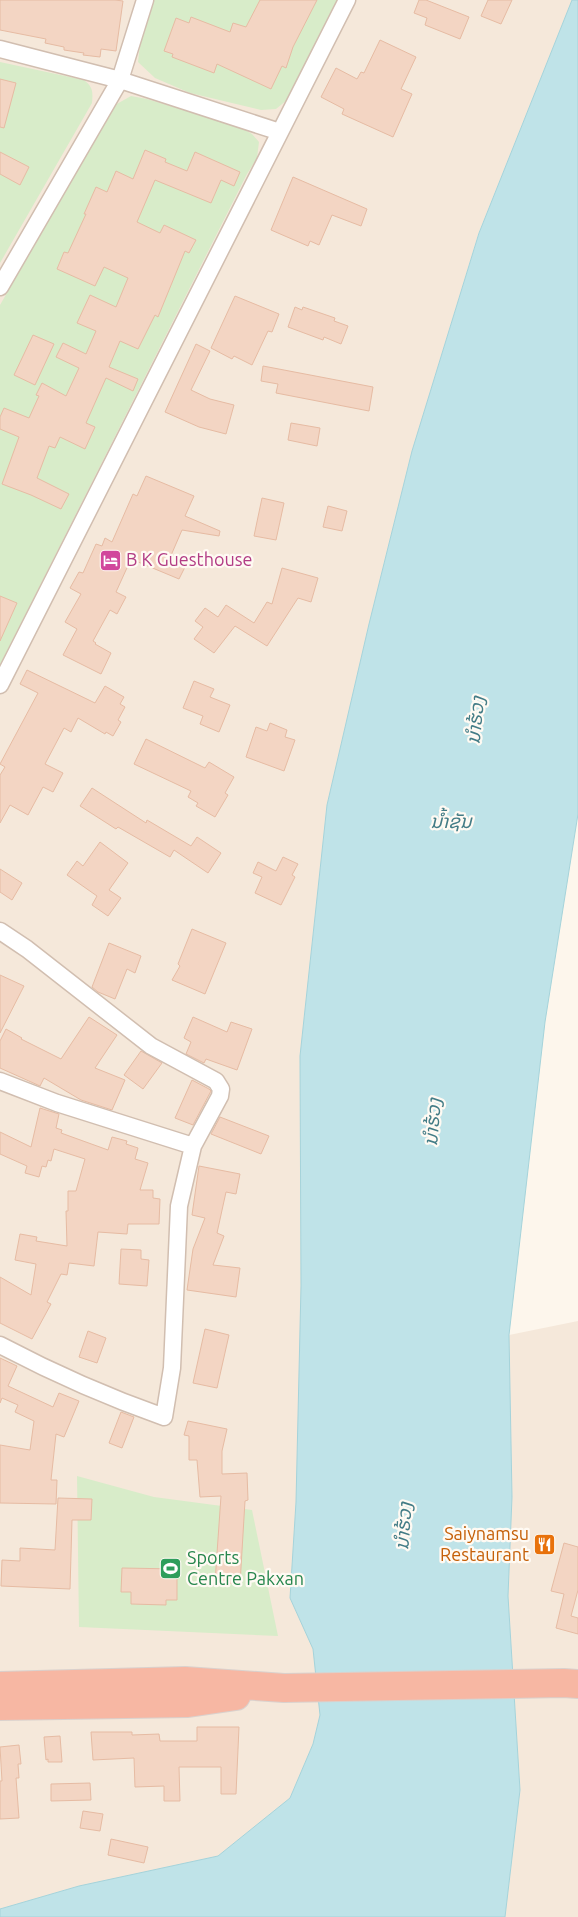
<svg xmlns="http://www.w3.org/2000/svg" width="578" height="1917" viewBox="0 0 578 1917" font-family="Ubuntu,'Noto Sans Lao',sans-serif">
  <rect width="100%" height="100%" fill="#fdf6ec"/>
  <path fill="#f5e8da" d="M0 0H572L479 232 412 451 369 624 327 805 300 1056 301 1286 296 1502 290 1597 313 1649 320 1715 313 1744 290 1798 218 1856 79 1886 0 1909Z
    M578 1321V1917H505L520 1790 508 1596 512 1497 509 1335Z"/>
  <path fill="#d8ecc9" d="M154 0H338L287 100 276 109 261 110 190 93 155 78 138 62 140 44Z
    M0 62 84 80C93 87 93 92 92 103L0 263Z
    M131 96 147 99 240 127 252 134 259 142 257 158 247 174 0 665V305L115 105Z
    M77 1476 154 1497 252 1510 278 1636 79 1627Z"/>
  <path fill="#bfe3e8" stroke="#a5d3da" d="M572 0H578V814L545 1022 509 1335 512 1497 508 1596 520 1790 505 1917H0V1909L79 1886 218 1856 290 1798 313 1744 320 1715 313 1649 290 1598 296 1502 301 1286 300 1056 327 805 369 624 412 451 479 233Z"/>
  <path fill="#f3d5c3" stroke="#e6bba3" d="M0 0H115L123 1 116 51 101 49 100 57 83 55 84 53 64 50V47L45 43 46 39 0 30Z
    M260 0H317L293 47 286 68 282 66 271 89 217 64 214 73 172 57 173 54 164 51 176 18 189 23 191 17 230 32 233 23 246 27Z
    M419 0H426L469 17 460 39 425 25 427 18 414 13Z
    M488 0H512L501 24 481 16Z
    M380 40 416 57 401 89 412 94 393 137 342 114 344 109 321 97 336 68 357 79 361 72 364 73Z
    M0 79 16 83 4 128 0 127Z
    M145 150 166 159 165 162 187 171 195 152 240 172 234 186 221 180 211 203 155 180 137 222 160 233 164 225 196 240 189 253 185 251 158 317 155 315 138 349 120 341 109 367 138 379 133 391 106 378 86 423 95 427 85 449 60 437 55 448 49 446 37 478 69 494 61 509 31 495 2 484 19 437 0 429V417L4 408 29 418 39 396 36 395 42 383 66 396 79 368 56 357 63 343 86 354 96 331 77 323 90 295 116 307 128 278 104 267 95 286 57 269 64 252 68 253 86 214H84L96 187 107 192 116 171 133 179Z
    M0 152 29 167 20 185 0 174Z
    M293 177 367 209 361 226 332 215 319 245 310 241 308 246 271 230Z
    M235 296 279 314 272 332 268 331 252 365 234 356 232 359 211 348Z
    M295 307 302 310 303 307 335 318 334 321 348 326 341 344 324 337 323 340 288 327Z
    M33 335 54 344 35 385 14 375Z
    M196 344 210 351 191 390 210 399 234 405 226 434 199 427 165 412Z
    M263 366 373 387 369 411 276 393 278 384 261 381Z
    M291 423 320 428 317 446 288 440Z
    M146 476 194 496 185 516 220 531 219 536 182 530 169 560 185 567 179 579 131 559 116 592 126 597 117 614 110 610 93 641 96 643 95 644 111 653 101 674 63 655 77 629 65 622 81 594 70 588 79 572 83 573 96 544 102 546 105 538 112 542 133 494 137 496Z
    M262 498 284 503 276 540 254 536Z
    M328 506 347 511 342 531 323 527Z
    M282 568 318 578 311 602 298 598 267 646 235 626 214 653 194 639 203 627 195 621 205 608 218 617 226 605 254 623 267 602 272 604Z
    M0 596 17 603 0 641Z
    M27 670 95 703 105 686 124 697 120 704 125 707 118 720 121 722 113 736 106 732 105 734 78 718 71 732 64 728 45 764 63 773 53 792 43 787 28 815 10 805 0 823V775L5 767 0 764 38 693 20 684Z
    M194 681 214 689 210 697 230 705 219 732 200 724 203 716 183 708Z
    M270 723 287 730 285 737 295 740 284 771 246 757 256 727 267 731Z
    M146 739 205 768 209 762 234 777 225 793 228 795 215 817 196 806 198 803 188 797 191 791 134 764Z
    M92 788 146 823 147 820 191 846 197 837 221 853 208 873 174 850 170 857 118 827 116 829 80 806Z
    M100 842 128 863 109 890 121 898 108 916 92 905 97 896 67 875 77 861 83 866Z
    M283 857 298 864 292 875 295 877 281 905 255 893 262 877 253 873 258 862 276 871Z
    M0 869 22 883 12 900 0 892Z
    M192 929 226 943 205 994 172 980 180 966 178 964Z
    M109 943 141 956 135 973 127 969 115 999 98 992 92 987Z
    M0 975 24 986 0 1033Z
    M89 1017 117 1035 95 1068 125 1080 112 1110 81 1100 44 1078 40 1086 0 1068V1041L6 1029 22 1038 21 1039 61 1059Z
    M193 1017 227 1032 231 1022 252 1029 237 1070 206 1059 204 1063 186 1054 191 1042 184 1038Z
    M141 1051 162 1063 143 1089 124 1075Z
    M192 1080 209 1089 211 1091 193 1125 175 1118Z
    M40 1108 59 1114 56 1128 62 1130 61 1133 108 1150 112 1137 127 1141 126 1144 138 1148 135 1159 148 1163 140 1190H153V1198L160 1199 159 1224H128L127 1234 98 1232 94 1266 69 1263 67 1275 61 1274 47 1302 51 1304 32 1339 0 1323V1277L31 1295 36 1264 15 1260 20 1234 37 1237 36 1241 67 1246 66 1211H68V1191H76L85 1159 54 1149 51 1161 48 1160 46 1167 42 1166 39 1177 25 1173 27 1166 0 1154V1132L31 1147Z
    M220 1117 269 1136 261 1154 211 1134Z
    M199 1166 240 1174 236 1194 226 1192 217 1233 224 1236 213 1265 240 1268 236 1297 187 1290 193 1249 205 1218 192 1215Z
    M121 1249 141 1250V1259L149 1260 147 1286 119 1284Z
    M205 1329 229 1335 217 1388 193 1383Z
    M88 1331 106 1338 97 1363 79 1357Z
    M0 1358 17 1366 8 1386 53 1407 59 1393 79 1401 64 1437 56 1434 51 1480H57L56 1504 0 1503V1445L30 1450 34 1421 15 1412 18 1405 2 1398 0 1403Z
    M121 1412 134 1417 122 1448 109 1443Z
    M188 1421 227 1429 222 1451V1474L247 1473 248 1500 245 1501 240 1584 215 1582 221 1496 200 1497 197 1460H189V1436L184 1435Z
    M58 1498 92 1499 91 1520H72L70 1589 1 1586 2 1560 20 1561V1548L55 1550Z
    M564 1543 578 1547V1590L571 1616 578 1618V1634L556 1628 564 1594 551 1591Z
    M122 1568 177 1569V1600H166V1605L131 1604V1592H121Z
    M197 1727H239L236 1794H221V1767H179L180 1801H164V1786L135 1787 134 1758 93 1760 91 1732H132V1735L159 1734 160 1741H197Z
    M60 1736 62 1762H48V1759L46 1760 44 1737Z
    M19 1745 21 1764H18L19 1778H16L19 1818 0 1819V1781H2L0 1747Z
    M90 1783 91 1800 51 1801V1784Z
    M83 1811 103 1814 100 1831 80 1828Z
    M111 1839 148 1847 144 1863 108 1855Z"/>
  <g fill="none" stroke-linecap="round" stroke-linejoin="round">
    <defs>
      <path id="street" d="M0 49 120 80 280 132
        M0 287 120 80 145 0
        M0 685 347 0
        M0 931 27 949 151 1046 216 1081 221 1089 220 1096 193 1146 179 1206 172 1368 164 1417C107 1397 53 1373 0 1345
        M0 1081 57 1103 193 1146"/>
      <path id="highway" d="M0 1686 185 1681 284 1688 564 1683 578 1684
        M0 1706 188 1703 236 1696"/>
    </defs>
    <use href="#street" stroke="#d1beb0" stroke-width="19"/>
    <use href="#highway" stroke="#dad1cd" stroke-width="30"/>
    <use href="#street" stroke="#fff" stroke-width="16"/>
    <use href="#highway" stroke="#f7b7a3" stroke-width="28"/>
  </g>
  <defs>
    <symbol id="hotel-square" viewBox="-11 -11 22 22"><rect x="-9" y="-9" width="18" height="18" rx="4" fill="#d1479c" stroke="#fffaf3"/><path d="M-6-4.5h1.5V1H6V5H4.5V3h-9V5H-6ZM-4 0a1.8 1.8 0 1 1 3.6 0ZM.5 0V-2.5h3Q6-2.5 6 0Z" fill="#fff"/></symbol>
    <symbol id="restaurant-square" viewBox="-11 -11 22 22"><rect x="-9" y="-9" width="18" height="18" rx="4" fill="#e8710a" stroke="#fffaf3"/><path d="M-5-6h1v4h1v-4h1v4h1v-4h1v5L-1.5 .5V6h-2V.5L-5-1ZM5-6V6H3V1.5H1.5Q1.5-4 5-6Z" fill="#fff"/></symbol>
    <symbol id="stadium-square" viewBox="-11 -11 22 22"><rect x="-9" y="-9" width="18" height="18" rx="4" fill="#2e9e5b" stroke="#fffaf3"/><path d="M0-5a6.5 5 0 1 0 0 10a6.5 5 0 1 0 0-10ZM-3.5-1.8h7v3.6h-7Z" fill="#fff"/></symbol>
  </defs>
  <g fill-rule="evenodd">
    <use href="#hotel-square" x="98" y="548" width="25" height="25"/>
    <use href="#restaurant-square" x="532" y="1532" width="25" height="25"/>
    <use href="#stadium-square" x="158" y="1556" width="25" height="25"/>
  </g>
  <g text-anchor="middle" stroke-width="4.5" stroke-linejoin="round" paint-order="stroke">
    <g font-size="18" fill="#b23c85" stroke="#fffaf3" text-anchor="start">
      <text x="126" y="566">B K Guesthouse</text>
    </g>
    <g font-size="18" fill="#c56008" stroke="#fffaf3" text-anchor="end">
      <text x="529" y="1540">Saiynamsu<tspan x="529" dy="21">Restaurant</tspan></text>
    </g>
    <g font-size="18" fill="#27864d" stroke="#fffaf3" text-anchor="start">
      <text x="187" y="1564">Sports<tspan x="187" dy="21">Centre Pakxan</tspan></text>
    </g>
    <g font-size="19" font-style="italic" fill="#437c86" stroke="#fffaf3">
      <text transform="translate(475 720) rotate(-84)" y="7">ນຳ້ຮວງ</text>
      <text x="451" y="828">ນ້ຳຊັນ</text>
      <text transform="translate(432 1122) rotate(-85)" y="7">ນຳ້ຮວງ</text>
      <text transform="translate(403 1526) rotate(-86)" y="7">ນຳ້ຮວງ</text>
    </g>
  </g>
</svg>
